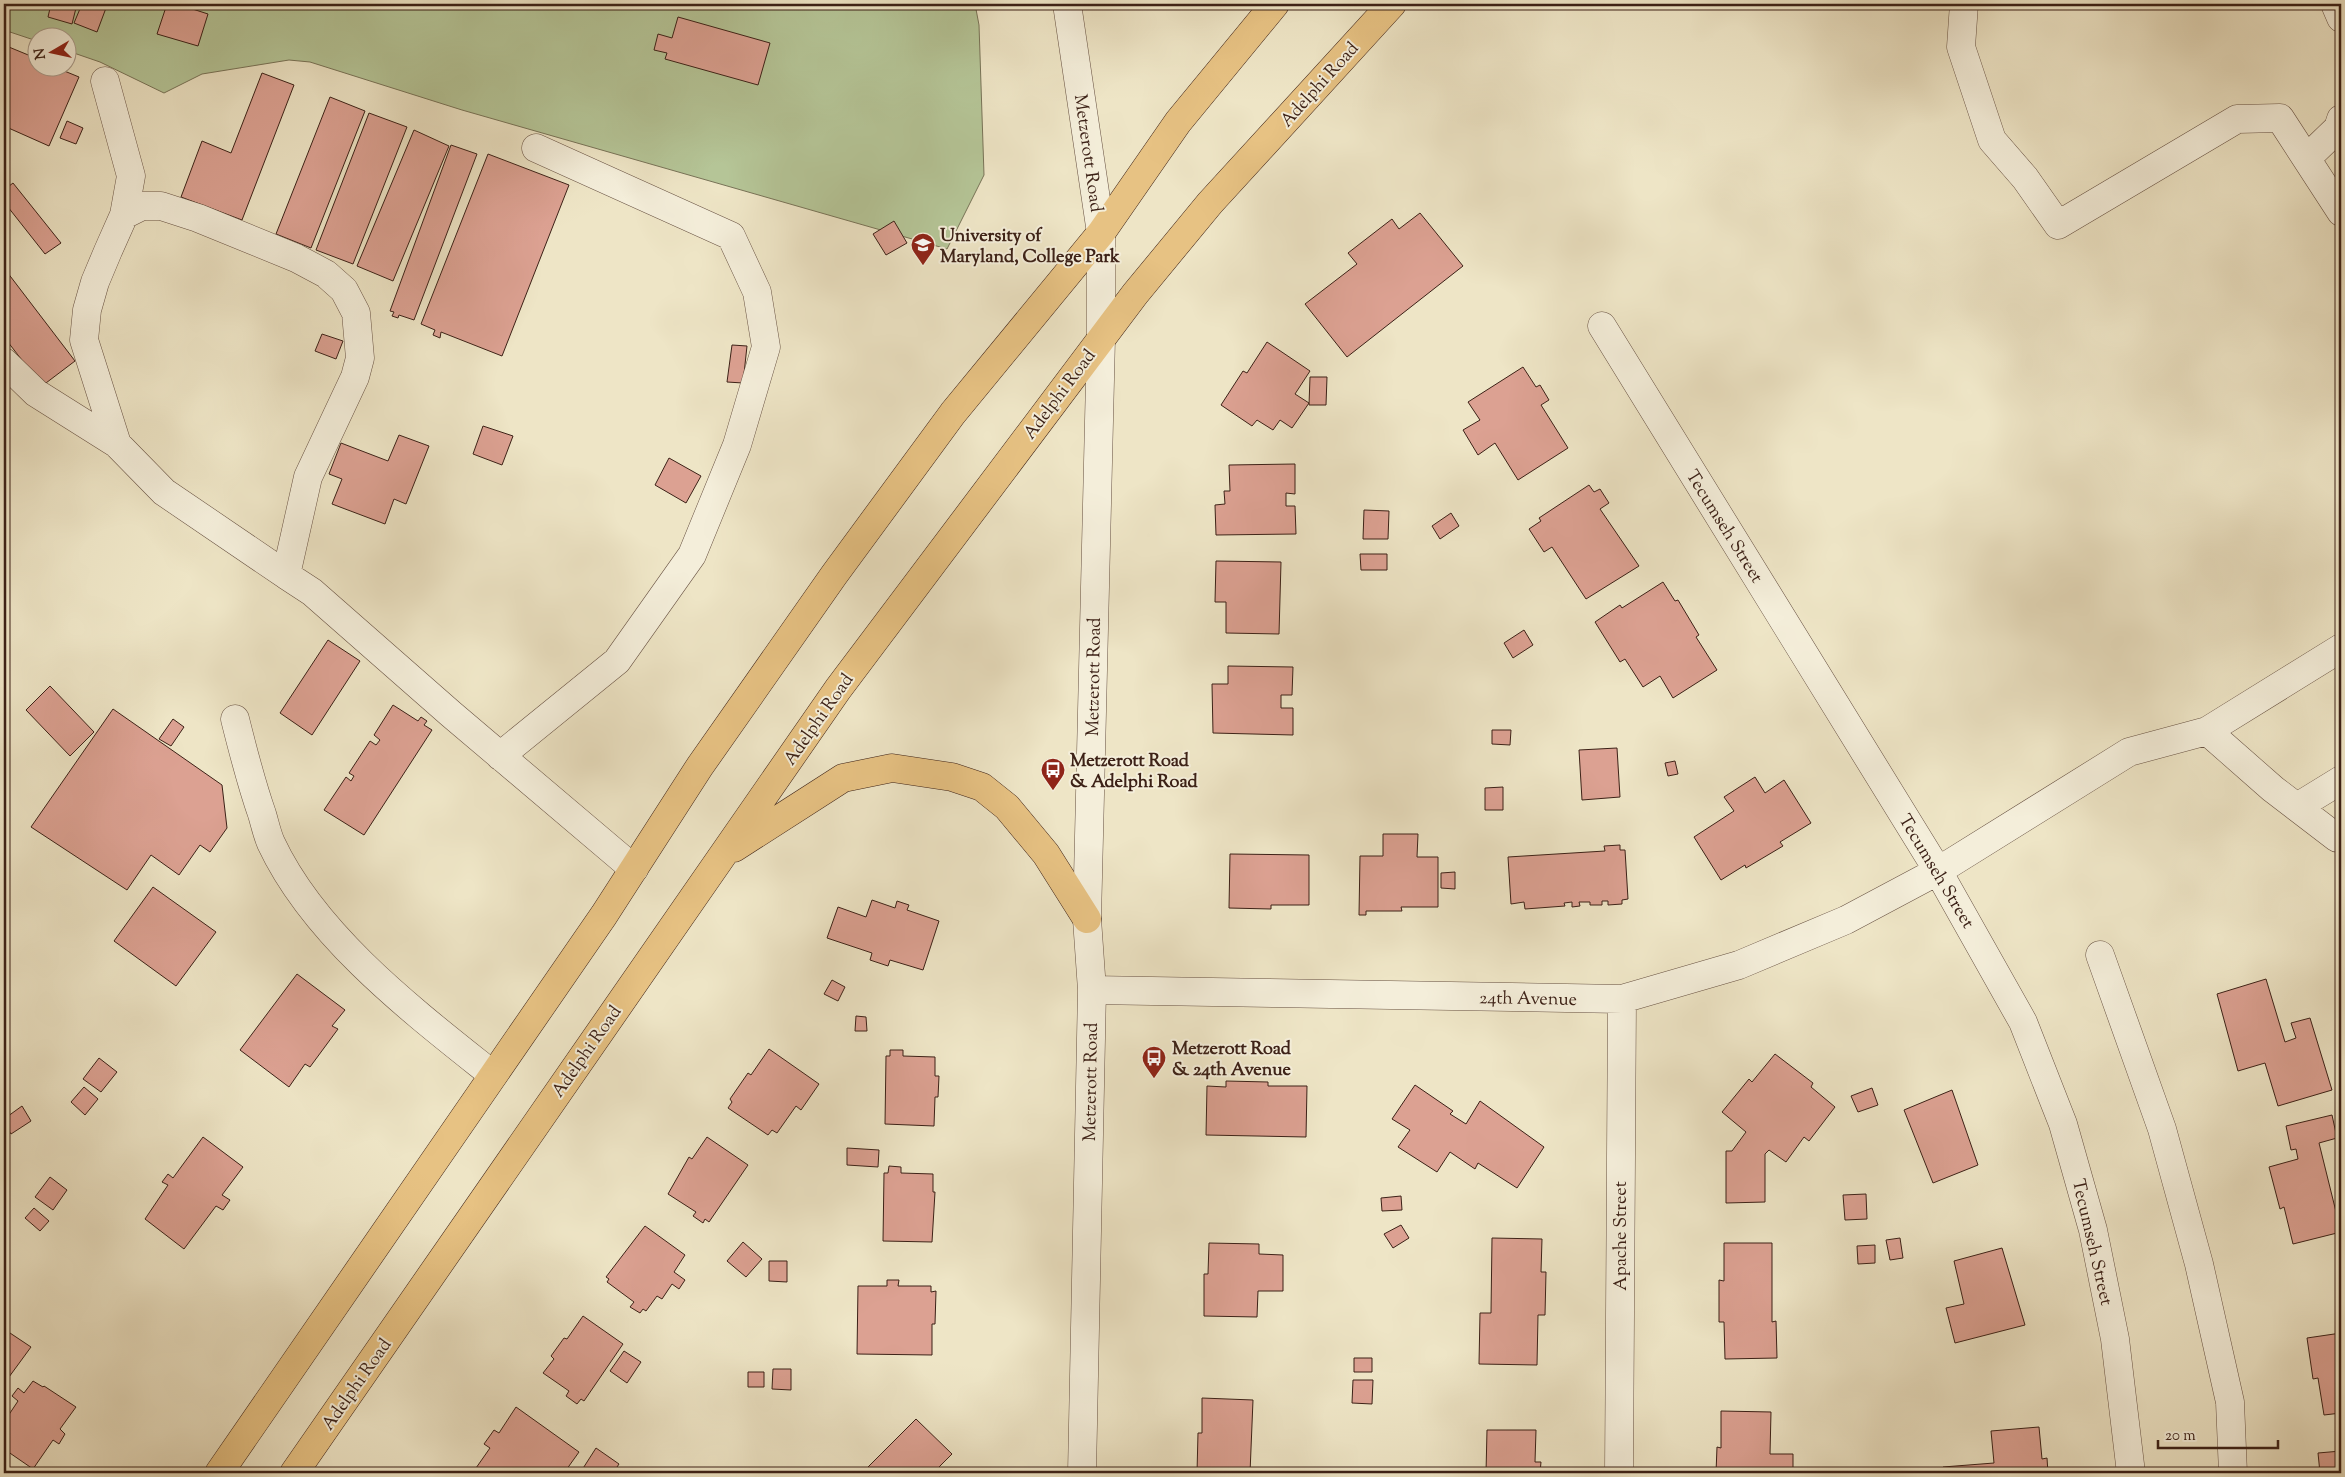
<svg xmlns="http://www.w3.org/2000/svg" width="2345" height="1477" viewBox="0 0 2345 1477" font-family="'Sorts Mill Goudy',serif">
  <rect width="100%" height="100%" fill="#eee5c6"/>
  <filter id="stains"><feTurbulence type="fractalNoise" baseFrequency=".004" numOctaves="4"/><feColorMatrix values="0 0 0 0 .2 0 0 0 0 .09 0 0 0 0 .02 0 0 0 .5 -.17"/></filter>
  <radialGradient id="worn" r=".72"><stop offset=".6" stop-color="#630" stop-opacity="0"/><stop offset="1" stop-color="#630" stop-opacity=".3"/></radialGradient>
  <path fill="#b5c597" stroke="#787357" d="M4 4H975L979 25 984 175 947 249 462 110 310 62 289 60 202 74 164 93 100 62 68 51V38H38L37 41 4 30Z"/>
  <path fill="#dca192" stroke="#3c2117" d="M51 4H77L72 24 48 17Z
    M82 4H96L106 8 97 32 74 23Z
    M167 4H177L208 14 198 46 157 34Z
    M678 17 770 43 758 85 665 59 667 53 654 50 658 34 672 38Z
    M4 45 38 59V68H57L79 77 49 146 4 126Z
    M262 73 294 85 242 220 181 197 202 141 231 153Z
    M330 97 365 111 311 248 276 234Z
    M369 113 407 127 353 264 316 250Z
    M67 121 83 128 76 144 60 138Z
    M414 130 449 146 393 281 357 266Z
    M451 145 477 154 414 320 399 315 398 318 392 316 394 312 390 311Z
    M488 154 569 185 502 356 441 332 440 338 433 335 435 330 421 324Z
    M13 183 61 243 45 254 4 202V190Z
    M1420 213 1463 266 1347 357 1305 304 1357 264 1348 253 1392 219 1399 229Z
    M894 221 907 243 886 255 873 234Z
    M4 268 75 361 42 386 4 337Z
    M322 334 343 341 336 359 315 351Z
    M1267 342 1310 371 1295 394 1309 403 1292 428 1280 420 1273 430 1257 420 1252 426 1221 405 1243 371 1247 373Z
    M732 345 747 346 743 383 727 382Z
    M1523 367 1536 387 1540 385 1549 400 1541 405 1568 448 1518 480 1495 443 1478 455 1463 430 1480 420 1468 402Z
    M1310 377H1327L1326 405H1309Z
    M483 426 513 436 502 465 473 454Z
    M399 435 429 446 406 504 394 499 385 524 332 504 342 479 329 474 341 443 388 461Z
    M669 458 701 476 686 503 655 485Z
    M1295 464V494L1286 493V506H1295L1296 534 1216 535 1215 505 1225 504 1224 491H1230L1229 465Z
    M1589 485 1594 492 1600 489 1609 503 1600 509 1639 566 1586 599 1552 547 1544 552 1529 529 1541 521 1539 518Z
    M1364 510 1389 511 1388 539H1363Z
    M1451 513 1459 526 1440 539 1432 526Z
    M1360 554H1387V570H1361Z
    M1216 561 1281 562 1279 634 1226 633V602H1215Z
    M1663 582 1675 601 1678 600 1699 635 1696 637 1717 670 1673 698 1660 676 1643 687 1625 659 1620 662 1595 622 1620 605 1622 608Z
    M1524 630 1533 645 1513 658 1504 643Z
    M328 640 360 661 312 735 280 713Z
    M1228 666 1293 667 1292 695H1281V708H1293V735L1213 733 1212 684H1228Z
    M50 686 94 732 70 756 26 710Z
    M393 705 418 721 421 717 427 721 424 725 432 730 364 835 324 810 346 777 351 781 354 776 349 773 370 741 376 745 380 740 374 735Z
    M113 709 222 785 227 828 210 852 200 845 179 875 151 855 127 890 31 827Z
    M173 719 184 727 171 746 159 739Z
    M1492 730H1511L1510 745 1492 744Z
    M1617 748 1620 797 1582 800 1579 750Z
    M1675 761 1678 774 1668 776 1665 763Z
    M1755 777 1765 793 1784 780 1811 823 1780 842 1783 846 1746 868 1745 865 1721 880 1694 837 1734 811 1724 797Z
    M1503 787V810H1485V788Z
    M1383 834H1418L1417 857H1438V907H1401L1402 911H1366V915H1359L1360 856H1383Z
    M1620 845V850H1625L1628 899 1622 900V904L1608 905V901H1602V905H1590V902H1579L1580 906 1572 907V902L1564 903 1565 906 1525 909 1524 902 1511 904 1508 857 1605 851 1604 846Z
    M1230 854 1309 855V905H1271V909L1229 908Z
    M1455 872V889L1441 888V873Z
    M153 887 216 932 176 986 114 941Z
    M872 900 895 908 897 901 909 905 907 910 939 921 923 970 890 960 888 966 870 960 872 953 827 938 838 907 866 917Z
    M297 974 345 1010 332 1026 338 1029 310 1067 305 1064 289 1087 240 1050Z
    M2266 979 2285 1042 2296 1038 2291 1023 2310 1018 2332 1090 2278 1106 2265 1063 2238 1071 2217 994Z
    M832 980 845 987 838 1001 824 994Z
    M856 1016 866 1017 867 1031H855Z
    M769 1049 819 1084 801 1110 796 1106 777 1133 772 1130 768 1135 728 1108 732 1102 730 1099 748 1073 751 1075Z
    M890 1050H903V1056L935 1057V1076H939L938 1097H935L934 1126 885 1124 886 1056H890Z
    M1775 1054 1813 1083 1811 1087 1835 1107 1809 1141 1804 1137 1786 1162 1769 1150 1765 1154V1202L1726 1203V1151H1732L1746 1132 1722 1112 1749 1079 1752 1082Z
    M99 1058 117 1072 101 1092 83 1079Z
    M1226 1081 1268 1082V1086H1307L1306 1137 1206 1135 1207 1086 1226 1087Z
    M1415 1085 1453 1111 1450 1114 1466 1124 1480 1101 1544 1147 1517 1188 1478 1163 1475 1169 1450 1152 1437 1172 1398 1147 1410 1130 1392 1119Z
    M84 1087 98 1099 85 1115 71 1102Z
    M1872 1088 1878 1105 1858 1112 1851 1096Z
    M1952 1090 1978 1165 1933 1183 1904 1110Z
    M22 1106 31 1121 11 1134 4 1123V1119Z
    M2332 1115 2337 1138 2319 1143 2341 1232 2293 1244 2284 1207 2280 1209 2269 1167 2298 1159 2296 1149 2291 1150 2286 1126Z
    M203 1137 243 1167 222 1195 230 1200 223 1210 216 1206 184 1249 145 1219 168 1185 162 1182 168 1174 173 1178Z
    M707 1137 748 1165 709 1222 705 1219 703 1223 693 1216 696 1212 668 1194 689 1157 692 1159Z
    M847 1148 879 1150 878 1167 847 1165Z
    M889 1166 901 1167V1173L933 1174V1192H935L932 1242 883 1241 884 1173H888Z
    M50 1177 67 1190 53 1210 35 1197Z
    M1866 1194 1867 1219 1845 1220 1843 1195Z
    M1401 1196 1402 1210 1382 1211 1381 1198Z
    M34 1208 49 1221 40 1231 25 1218Z
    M1401 1225 1409 1238 1393 1248 1384 1234Z
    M645 1226 685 1255 674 1272 685 1280 679 1289 672 1284 662 1299 657 1296 646 1311 643 1309 640 1313 630 1307 634 1302 607 1282 609 1279 606 1277Z
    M1492 1238 1542 1239 1541 1272H1546L1545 1315H1538L1537 1365 1479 1364 1480 1313H1491Z
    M1900 1238 1903 1258 1890 1260 1886 1240Z
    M743 1242 762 1259 746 1277 727 1261Z
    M1209 1243 1259 1244V1254L1283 1255V1291H1258L1257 1317 1204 1316V1274H1208Z
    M1724 1243H1772V1322L1776 1321 1777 1358 1725 1359 1724 1322H1719V1280L1724 1281Z
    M1875 1245V1263L1858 1264 1857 1246Z
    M2002 1248 2025 1325 1955 1343 1946 1308 1964 1304 1954 1261Z
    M769 1261H787V1282L769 1281Z
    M887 1280H899L898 1286H931V1292L936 1291 935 1324H932V1355L857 1354 858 1286H887Z
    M583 1316 623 1344 584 1401 581 1399 577 1404 566 1396 569 1391 543 1373 554 1359 551 1356 564 1338 567 1339Z
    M7 1331 31 1347 9 1377 4 1373V1336Z
    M2341 1333V1413L2324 1415 2318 1378 2313 1379 2307 1338Z
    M624 1351 641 1362 627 1383 610 1371Z
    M1354 1358H1372V1372H1354Z
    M773 1369H791V1390L772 1389Z
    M748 1372H764V1387H748Z
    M1353 1380H1373L1372 1404 1352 1403Z
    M33 1381 43 1387 44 1386 76 1407 60 1429 65 1434 59 1444 53 1440 33 1469 4 1449V1422L18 1401 12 1396 18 1388 24 1393Z
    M1202 1398 1253 1400 1250 1473H1197L1198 1433H1202Z
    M516 1407 579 1452 564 1473H483L476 1468 490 1448 484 1444 494 1430 499 1433Z
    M1721 1411 1771 1412 1770 1454H1793V1473H1716L1717 1447 1721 1448Z
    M916 1419 952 1454 933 1473H862Z
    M2039 1427 2042 1459 2047 1458 2048 1473H1943V1467L1994 1463 1991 1431Z
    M1487 1430H1536L1535 1462H1541L1540 1473H1486Z
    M596 1448 619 1464 613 1473H580Z
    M2341 1451V1473H2320L2318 1453Z"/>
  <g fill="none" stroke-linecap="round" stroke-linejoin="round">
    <defs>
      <path id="minor" d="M1067 4 1101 233V338L1087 919 1092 990 1082 1473
        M1964 4 1961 47 1992 140 2025 178 2058 225 2237 119 2280 118 2341 212
        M2335 4 2341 18
        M105 81 131 176 124 215
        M2307 158 2338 128 2341 119
        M1602 326 1938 871 2023 1022 2063 1124 2093 1230 2115 1339 2131 1473
        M4 362 36 393 117 444
        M286 575 164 492 117 444 84 340 87 310 95 282 108 251 124 215 142 206H161L198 218 296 258 326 274 344 290 356 313 360 358 355 377 308 477 286 575 312 592 451 714 634 869
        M235 719C243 751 251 783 262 814 265 824 267 834 271 843 315 937 414 1012 493 1075
        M2207 731 2273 789 2337 838H2341
        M500 756 617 661 692 555 737 445 766 347 757 292 731 236 536 148
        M2297 807 2341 780
        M2100 955 2162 1129 2199 1264 2230 1402 2233 1473
        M1092 990 1622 999 1739 965 1846 920 1938 871 2129 752 2207 731 2341 648
        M1619 1473 1622 999"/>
      <path id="major" d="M734 848 843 778 892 768 952 777 982 787 1007 807 1046 854 1087 919
        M219 1473 604 915 700 766 834 575 953 413 1101 233 1178 122 1275 4
        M294 1473 838 689 1135 294 1210 203 1392 4"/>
    </defs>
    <use href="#minor" stroke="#685243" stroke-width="29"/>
    <use href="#major" stroke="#3c2117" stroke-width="29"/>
    <use href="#minor" stroke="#f4eeda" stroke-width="28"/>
    <use href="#major" stroke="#e7c283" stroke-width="28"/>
  </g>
  <defs>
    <symbol id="university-pin" viewBox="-11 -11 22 30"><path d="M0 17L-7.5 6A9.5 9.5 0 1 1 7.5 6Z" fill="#8f2418" stroke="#f4eeda"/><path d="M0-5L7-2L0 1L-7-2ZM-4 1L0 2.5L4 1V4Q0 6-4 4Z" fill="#fff"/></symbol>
    <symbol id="bus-pin" viewBox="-11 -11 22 30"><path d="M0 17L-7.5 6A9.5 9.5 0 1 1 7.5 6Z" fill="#8f2418" stroke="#f4eeda"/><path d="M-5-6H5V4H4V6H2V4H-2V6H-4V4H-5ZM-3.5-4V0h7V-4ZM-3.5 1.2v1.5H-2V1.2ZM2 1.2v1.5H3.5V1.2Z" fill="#fff"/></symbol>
  </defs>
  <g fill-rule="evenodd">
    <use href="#university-pin" x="909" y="231" width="28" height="38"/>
    <use href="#bus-pin" x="1039" y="756" width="28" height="38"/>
    <use href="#bus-pin" x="1140" y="1044" width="28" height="38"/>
  </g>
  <g text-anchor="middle" stroke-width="4" stroke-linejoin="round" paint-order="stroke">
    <g font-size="18" fill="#3c2117" stroke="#f4eeda">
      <text transform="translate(1319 84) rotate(-48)" y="6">Adelphi Road</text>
      <text transform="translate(1089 153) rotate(82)" y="6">Metzerott Road</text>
      <text transform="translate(1059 394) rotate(-53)" y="6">Adelphi Road</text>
      <text transform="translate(1725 526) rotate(58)" y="6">Tecumseh Street</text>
      <text transform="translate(1093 677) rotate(-89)" y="6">Metzerott Road</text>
      <text transform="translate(818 719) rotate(-55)" y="6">Adelphi Road</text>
      <text transform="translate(1937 871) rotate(59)" y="6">Tecumseh Street</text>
      <text transform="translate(1528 998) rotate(1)" y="6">24th Avenue</text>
      <text transform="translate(586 1051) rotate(-55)" y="6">Adelphi Road</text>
      <text transform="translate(1090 1082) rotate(-89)" y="6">Metzerott Road</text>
      <text transform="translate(1620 1236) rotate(-90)" y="6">Apache Street</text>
      <text transform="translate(2093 1242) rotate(77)" y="6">Tecumseh Street</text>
      <text transform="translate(356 1384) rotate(-55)" y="6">Adelphi Road</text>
    </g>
    <g font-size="18" font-weight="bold" fill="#3c2117" stroke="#f4eeda" text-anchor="start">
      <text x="940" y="241">University of<tspan x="940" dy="21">Maryland, College Park</tspan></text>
      <text x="1070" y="766">Metzerott Road<tspan x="1070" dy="21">&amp; Adelphi Road</tspan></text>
      <text x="1172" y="1054">Metzerott Road<tspan x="1172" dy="21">&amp; 24th Avenue</tspan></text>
    </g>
  </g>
  <rect width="2345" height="1477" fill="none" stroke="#eee5c6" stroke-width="20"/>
  <rect x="5" y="5" width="2335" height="1467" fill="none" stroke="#3c2117" stroke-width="2.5"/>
  <rect x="10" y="10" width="2325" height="1457" fill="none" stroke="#3c2117"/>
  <g transform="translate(52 52) rotate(261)"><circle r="24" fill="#f4eeda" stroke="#aa9c8c"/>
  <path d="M0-4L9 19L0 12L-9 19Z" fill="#8f2418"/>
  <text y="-8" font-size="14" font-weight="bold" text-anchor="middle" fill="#3c2117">N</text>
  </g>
  <path d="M2158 1440v8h120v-8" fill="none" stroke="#3c2117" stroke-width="2.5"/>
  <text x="2165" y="1440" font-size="15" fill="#3c2117" stroke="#f4eeda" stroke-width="4" paint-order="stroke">20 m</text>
  <rect width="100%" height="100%" filter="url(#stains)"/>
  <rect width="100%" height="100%" fill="url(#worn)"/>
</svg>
